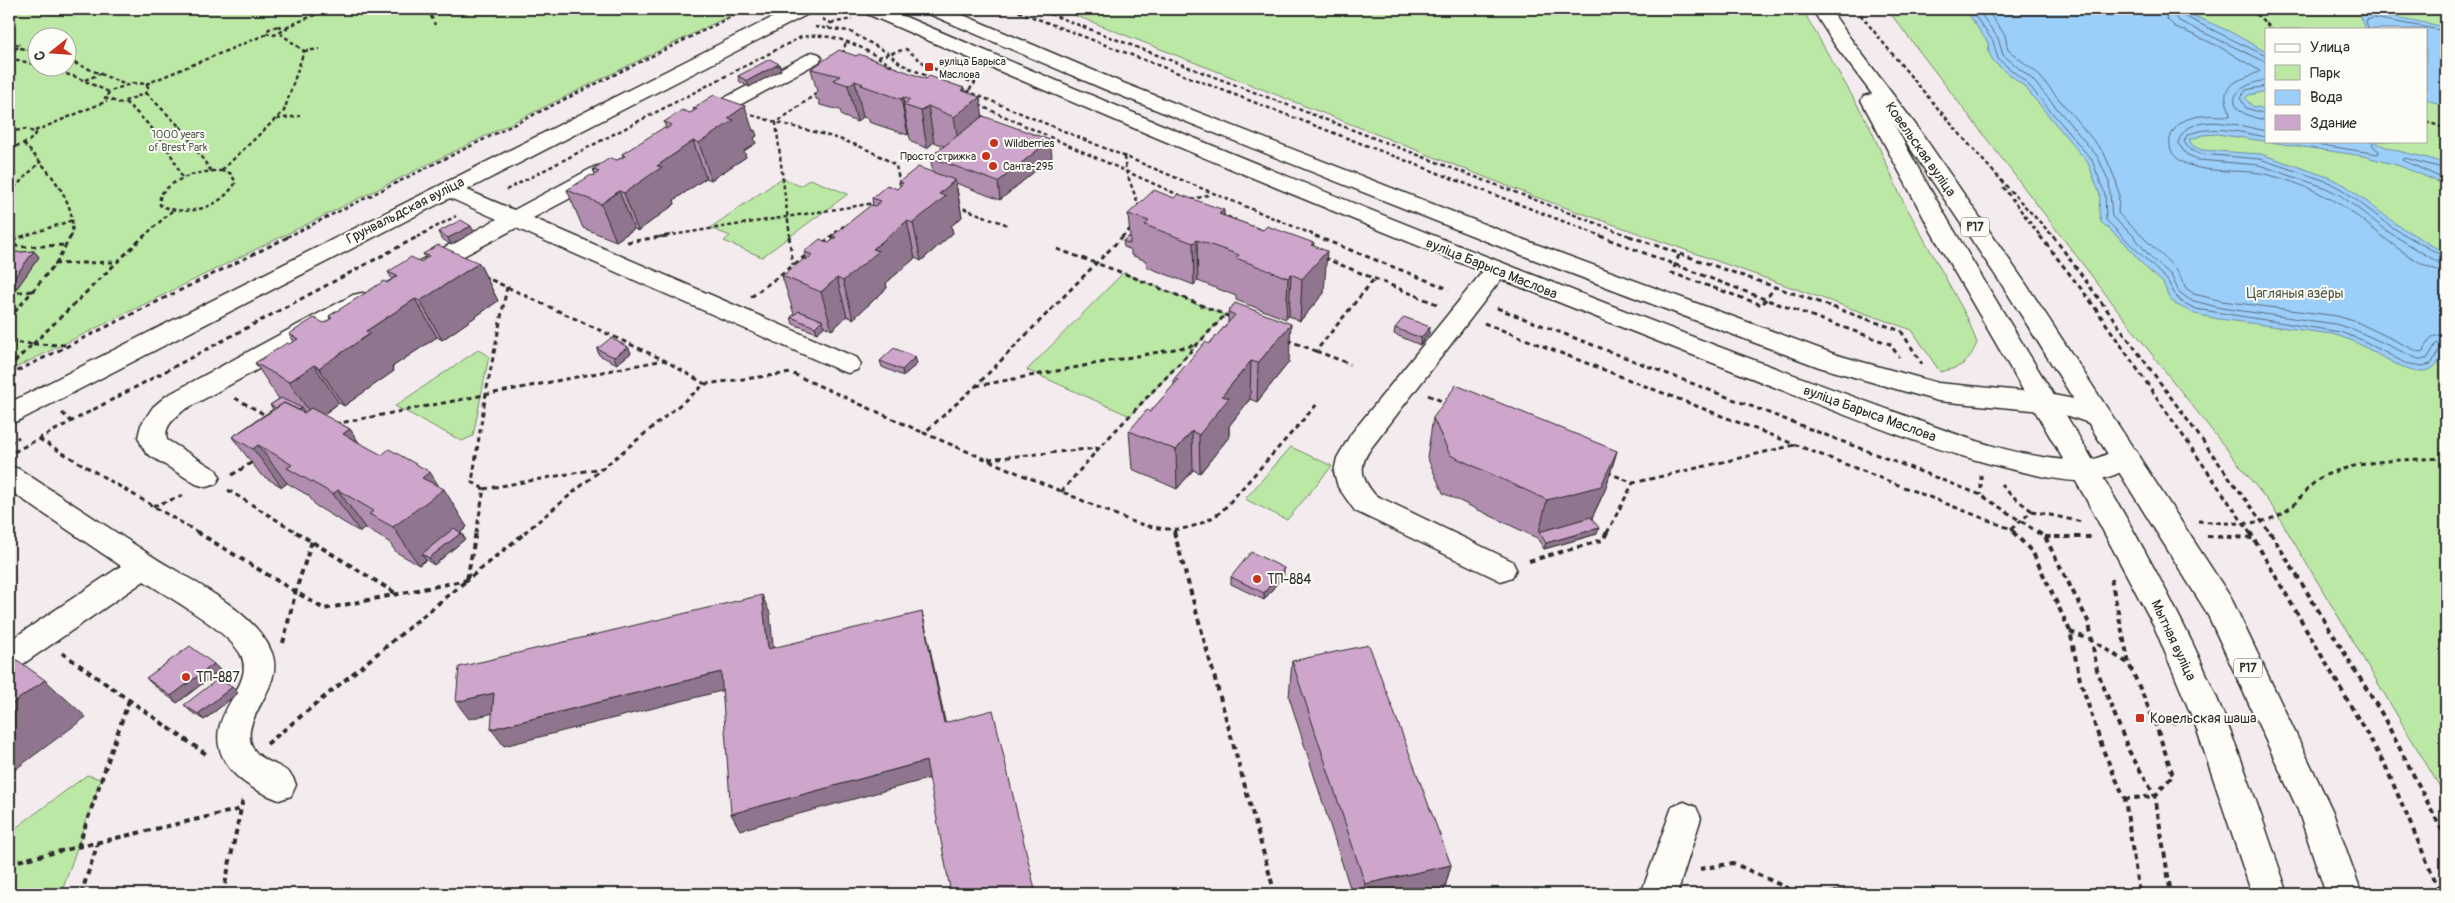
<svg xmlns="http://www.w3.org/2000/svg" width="2455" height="903" viewBox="0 0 2455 903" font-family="Pangolin,sans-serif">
  <rect width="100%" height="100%" fill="#f4ebee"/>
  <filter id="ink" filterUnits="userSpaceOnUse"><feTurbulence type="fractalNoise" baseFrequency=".02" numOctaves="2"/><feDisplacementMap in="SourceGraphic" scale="10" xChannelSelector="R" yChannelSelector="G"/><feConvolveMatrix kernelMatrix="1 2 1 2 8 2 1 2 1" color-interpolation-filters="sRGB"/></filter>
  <g filter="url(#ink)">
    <path fill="#bce8a5" stroke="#748a68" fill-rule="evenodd" d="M9 9H741V10L9 371ZM38 38H68V68H38Z
      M1059 9H1802L1869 125 1901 197 1967 317 1977 343C1967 365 1962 367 1940 372L1912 330 1533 196Z
      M1887 9H2446V797L2274 509 2157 361ZM2266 29H2426V141H2266Z
      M782 178 800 186 810 179 848 194 762 257 724 241 730 236 710 228Z
      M1123 273 1225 315 1130 416 1027 370Z
      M478 350 489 356 473 436 462 441 395 406Z
      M1291 447 1332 466 1287 520 1245 499Z
      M87 775 101 779 61 894H9V833Z"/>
    <path fill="#9bcef8" stroke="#6e8da6" d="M1965 9H2178L2229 31 2266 52V91L2249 95 2245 98 2252 106 2266 109V141H2374C2396 155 2423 153 2446 165V185L2400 166 2363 156 2217 134 2203 135 2189 140 2193 146 2202 150 2261 154 2328 177 2345 185 2396 224 2446 254V350C2441 355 2439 364 2433 368 2415 380 2377 353 2361 345 2352 340 2342 337 2332 334L2219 319 2195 314 2175 304 2169 297 2163 283 2144 266 2125 243 2101 222 2099 212 2100 195 2088 163 2024 86 1994 62 1989 53 1988 43Z
      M2364 14 2386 15 2446 27V108L2426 99V29H2365L2360 17Z"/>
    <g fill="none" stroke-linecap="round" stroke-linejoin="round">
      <path stroke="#586c7d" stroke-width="1" d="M1970 9 1993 41 1998 59 2027 83 2092 160 2105 194 2106 220 2167 280 2178 300 2196 309 2340 332 2362 340 2405 363 2422 366 2431 364 2440 349 2446 346
        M1977 9 1998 38 2003 55 2032 79 2098 157 2109 182 2112 217 2133 235 2151 258 2171 275 2179 292 2190 300 2221 308 2335 324 2353 329 2418 359H2427L2436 344 2446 340
        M1986 9 2005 35 2008 50 2037 73 2104 153 2116 181 2119 194 2118 213 2177 270 2186 288 2194 294 2222 301 2337 316 2357 322 2419 352 2423 351 2432 337 2446 333
        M2165 9 2167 19 2174 26 2220 47 2260 71C2248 79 2223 80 2226 100 2227 106 2230 110 2230 116 2212 116 2185 112 2174 130 2168 138 2168 150 2176 157 2194 175 2237 169 2260 173 2290 179 2319 191 2344 207 2375 227 2410 266 2446 272
        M2173 9 2174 16 2179 21 2266 62
        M2179 9 2182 15 2266 56
        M2368 29 2366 20 2374 18 2446 31
        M2266 80C2224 87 2224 114 2266 120
        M2266 86 2246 90 2240 98 2246 108 2266 114
        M2266 131C2241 126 2187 109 2178 143L2186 154 2199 160 2259 165 2324 187 2340 195 2390 233 2439 263 2446 264
        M2266 137C2239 132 2213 124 2187 135L2184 142 2190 150 2201 154 2260 159 2326 181 2343 190 2393 228 2446 258
        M2297 141 2378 154 2379 151 2373 146 2372 141
        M2446 169 2405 158 2402 160 2446 180"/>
      <defs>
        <path id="minor" d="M789 9H812L810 13 467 190 514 210 594 167 602 165 610 167 613 172 610 177 533 218 857 358 861 364 857 370 848 373 839 370 516 228 428 275 420 277 412 275 408 270 412 265 497 219 450 198 18 421 9 423V403Z
          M812 52 819 54 822 58 819 62 706 123 699 125 692 123 689 119 692 115Z
          M1496 263 1504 265 1508 270 1371 448C1358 466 1361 479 1375 495L1512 561 1516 569 1512 577 1501 581 1355 511 1338 487 1334 472 1337 458 1351 434 1488 265Z
          M362 293 371 295 374 301 371 307 184 410C175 418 163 426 167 440L216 470 220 477 216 484 206 487 196 484 146 453 142 446 138 437 141 425 153 407 166 396 353 295Z
          M9 466 19 469C63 498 108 527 152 556 189 580 256 611 272 653 285 687 239 718 252 746 259 762 281 763 291 775 293 777 295 782 296 785L291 796 279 800C258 792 236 781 225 761 199 717 257 688 241 655 228 630 168 597 144 581L20 666 9 670V641L121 566 9 490Z
          M1684 802 1696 807 1701 818 1677 894H1641L1672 807Z"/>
        <path id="major" d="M863 9H887C1161 126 1436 239 1714 345 1774 368 1835 390 1895 412 1955 434 2017 459 2082 461 2098 461 2110 451 2125 446L2135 449 2139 456C2129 473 2104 480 2085 481 2063 482 2032 474 2010 469 1915 446 1823 406 1731 370 1440 257 1152 138 865 13Z
          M925 9H949L1118 81 1522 239 1837 355 1938 383 2043 393 2074 399 2109 411 2113 418 2109 425 2100 427 2069 416 2043 411 1938 401 1819 367 1506 249 1104 89 927 13Z"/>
        <path id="highway" d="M1812 9H1830L1850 38 1918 128 2028 287 2231 598 2332 810 2362 894H2326L2298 810 2207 613 2008 294 1894 124C1985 294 2098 453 2184 626 2227 712 2257 803 2288 894H2252L2195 724 2154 626 2085 497 1932 233 1861 100 1864 96 1872 94 1835 45Z"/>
      </defs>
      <use href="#minor" stroke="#2b2b2b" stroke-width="3"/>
      <use href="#major" stroke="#2b2b2b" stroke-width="3"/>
      <use href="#highway" stroke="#2b2b2b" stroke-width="3"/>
      <path stroke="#2b2b2b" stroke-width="2.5" stroke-dasharray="4 3" stroke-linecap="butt" d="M432 9 431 16 435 25
        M1012 9 1604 237
        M1037 9 1632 237
        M1856 9C1919 88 1984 164 2054 237
        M2251 9 2272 29
        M822 19 831 23 828 28
        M831 23 852 19
        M278 26 287 29 274 35 266 33 269 29Z
        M286 27 329 9
        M815 27 849 31 888 53 901 64 931 78
        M9 42 20 45 9 55
        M20 48 38 52
        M304 51 320 49
        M843 54 846 41
        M878 57 906 49 929 67 975 83 968 91
        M9 58 38 65
        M68 60 124 84
        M68 67 78 63
        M46 68 76 77 109 92
        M85 80 102 73
        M133 83 146 84 148 87 146 93 120 103 105 98 110 91Z
        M146 84 267 34
        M960 88 1319 237
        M146 93 182 129 211 171
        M125 102C150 124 170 146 182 178
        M979 105 1181 196
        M752 115C800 131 854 136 896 166L900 184
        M277 119 300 116
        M2426 121 2446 129
        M35 131 107 101
        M9 132 26 129 36 133 29 141 9 149
        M160 134 182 127
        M24 144C45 167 80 203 71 237
        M1124 157 1126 171 1140 209
        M222 170 284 111 304 51 281 34
        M221 171 230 173 236 182C221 208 187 218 160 205V195C176 177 197 171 221 171Z
        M2003 187 2041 237
        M506 190 801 37C836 31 864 48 892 66
        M9 193 41 161
        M1191 200 1211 194
        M957 206 1008 225
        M1221 214 1236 220
        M9 231 11 237
        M21 237 73 220
        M143 237 173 210
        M287 237 747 9
        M417 237 456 216
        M659 237 875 203
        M790 237 776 123 817 93
        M830 237 845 225
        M1122 237 1132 227"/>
      <path stroke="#2b2b2b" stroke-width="3" stroke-dasharray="5 4" stroke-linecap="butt" d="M11 236 14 245 19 247 67 245
        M789 236 793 265
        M1123 236 976 386 924 433 1133 522C1169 532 1189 534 1221 512L1319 402
        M1315 236 1449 289
        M1600 236 1770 301 1890 344 1899 357
        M1629 236 1901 331 1922 364
        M2040 236 2089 299 2250 533
        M2053 236 2270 533
        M12 240 25 236
        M627 242 667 236
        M823 243 832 236
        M1057 249 1123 273 1230 317
        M1679 255 1672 273 1762 305 1774 288
        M1324 258 1439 305
        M54 264 115 262
        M483 276 664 360 705 384
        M9 293 33 291
        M751 297 808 254
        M1497 308 1981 495 2039 533
        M9 319 56 263 71 236
        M1484 323 2011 529 2015 533
        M1287 340 1316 351 1374 279
        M9 342 33 344 9 367
        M33 344 144 236
        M33 344 69 345
        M1316 351 1350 364
        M9 375 290 236
        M976 386 1196 345
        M1428 395 1448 404
        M235 398 269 417
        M2441 404 2446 406
        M62 413 71 421
        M335 424 664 360
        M39 439 199 533
        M9 443 19 437
        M14 452 419 236
        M988 459 1098 448
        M1607 472 1633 483 1795 445
        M232 475 254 461
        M1981 475V495
        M2001 484 2011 495 2032 511
        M484 489 602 468
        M228 490 298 533
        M1061 492 1099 448 1225 315
        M153 506 185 495
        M2198 521C2228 523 2265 529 2290 508 2303 497 2310 482 2326 475 2363 459 2407 460 2446 458
        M2011 529 2032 511 2082 522
        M1174 530 1175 533
        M476 533 484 489 472 482 486 393 507 287
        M524 533 705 384 791 373 924 433
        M1607 533 1633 483"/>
      <path stroke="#2b2b2b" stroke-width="4" stroke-dasharray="5.5 4.5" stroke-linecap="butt" d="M197 532 324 609 467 580 526 532
        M296 532 397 594
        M1174 532 1275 894
        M2013 532 2033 553 2070 631 2080 680 2103 750 2125 799 2139 894
        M2037 532 2045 537 2089 623 2097 670 2129 751 2155 796 2171 894
        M2250 532 2385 765 2441 894
        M2270 532 2382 714 2446 838
        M2207 536 2253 538
        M2045 537H2091
        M1529 561 1603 540 1607 532
        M2111 579 2129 664
        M2070 632 2092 640 2129 664 2154 720 2173 775 2155 796 2125 799
        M283 643 296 590 312 541
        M62 653 206 754
        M2140 718 2179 723
        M267 744 467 580 476 532
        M78 847 129 700
        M9 863 241 809
        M1700 869 1733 863 1800 894
        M81 894 98 843
        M223 894 243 799"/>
      <use href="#minor" fill="#fdfcf7" fill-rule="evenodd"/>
      <use href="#major" fill="#fdfcf7" fill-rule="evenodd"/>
      <use href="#highway" fill="#fdfcf7" fill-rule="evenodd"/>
    </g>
    <path fill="#b18eaf" stroke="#2b2b2b" d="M856 56 926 79 964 88 965 92 983 116 1052 157 1000 200 956 183 962 217 951 226 953 233 921 261 915 258 886 283 887 288 853 319 847 316 832 330 824 326 817 333 793 324 791 317 795 314H794L782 276 807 260 804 252 829 243 833 239 832 236 873 206 872 198 897 189 900 186 899 182 933 172 930 157 944 146 934 142 927 148 911 142 909 134 908 135 869 122V119L863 117 857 122 842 116 840 110 820 105 819 100 816 99 815 93 817 91 811 69Z
      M779 64 781 70 749 87 740 82 738 76Z
      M693 108 752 128 757 136 754 138 756 143 744 151 746 157 711 180 706 178 674 200 675 204 638 231 634 229 616 241 583 228 567 190 595 175 593 169 617 160 623 157 622 154 666 129 664 122 690 113 694 111Z
      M1128 214 1224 216 1263 230 1314 246 1324 293 1300 321 1289 316 1286 319 1236 300V296L1198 281 1194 285 1147 267 1146 261 1131 255V250L1124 247 1123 241 1130 236Z
      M438 232H474L451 245 441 238Z
      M34 251 39 257 17 288 9 289V253Z
      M423 254 479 263 498 301 442 340 437 337 392 367 394 371 344 406 339 403 323 415 350 429 359 443 439 487 467 527 461 532 465 539 434 565 426 560 419 565 396 552 389 542 365 528 360 532 316 506 308 495 304 493 287 483 282 487 261 475 232 437 273 409 270 405 279 399 255 363 294 342 289 334 324 323 330 319 329 316 392 279 388 272 421 262 426 258Z
      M1235 303 1289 362 1257 402 1250 399 1229 426V437L1200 473 1193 470 1177 489 1132 469 1129 431 1150 412 1174 385V379L1209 344 1228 323V312Z
      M1430 327 1429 333 1420 345 1394 334 1395 328Z
      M628 347 631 353 617 364 599 355 597 349Z
      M915 357 917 364 903 376 882 367 880 361Z
      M1433 418 1617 451 1605 490 1592 518 1597 534 1544 549 1537 538 1443 493 1427 457Z
      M1284 574 1264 600 1231 584V577Z
      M1292 661 1451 865 1443 894H1352L1289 697Z
      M220 670 177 703 152 684 146 678Z
      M238 693 204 720 190 711 184 705Z"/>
    <path fill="#90748e" stroke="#2b2b2b" d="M779 64 781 70 749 87 747 81Z
      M855 81 863 117 857 122 848 85Z
      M964 88 967 107 980 97 985 134 960 153 954 117 961 90Z
      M903 97 904 106 903 105 909 134 908 135 901 99Z
      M745 106 753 131 755 130 757 136 754 138 756 143 744 151 746 157 711 180 699 143 728 118Z
      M928 106 934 142 927 148 921 111Z
      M1050 140 1052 157 1000 200 998 182Z
      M693 141 706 178 674 200 675 204 638 231 624 193 657 166Z
      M955 180 962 217 951 226 953 233 921 261 913 223 939 194Z
      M619 191 634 229 616 241 601 204Z
      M1224 210V249L1219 214Z
      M907 221 915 258 886 283 887 288 853 319 843 281 873 249Z
      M471 226 474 232 451 245 448 238Z
      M1197 240 1198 281 1194 285 1193 243Z
      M1314 243 1312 267 1327 251 1324 293 1300 321 1302 279 1311 245Z
      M34 251 39 257 17 288 11 282Z
      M479 263 498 301 442 340 420 301Z
      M1291 274 1289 316 1286 319 1288 278Z
      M837 278 847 316 832 330 821 292Z
      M415 299 437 337 392 367 394 371 344 406 319 368 366 331Z
      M822 320 824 327 817 333 815 327Z
      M1291 324 1289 362 1257 402 1258 363Z
      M1430 327 1429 333 1420 345 1421 338Z
      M628 347 631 353 617 364 614 357Z
      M915 357 917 364 903 376 902 370Z
      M1251 361 1250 399 1229 426V437L1200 473 1199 435 1222 396Z
      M314 365 339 403 315 420 289 382Z
      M302 408 306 415 291 416Z
      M350 429 375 467 343 434Z
      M1192 431 1193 470 1177 489 1176 450Z
      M258 445 287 483 282 487 253 449Z
      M1617 451 1605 490 1589 524 1539 532 1547 500Z
      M430 472 442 491 444 489 467 527 429 558 422 554 426 560 419 565 393 527 422 478Z
      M338 490 365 528 360 532 333 494Z
      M1599 528 1597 534 1544 549 1546 543Z
      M461 533 465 539 434 565 429 558Z
      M1284 568V574L1264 600V593Z
      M762 595 770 613 775 667 768 649Z
      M922 612 926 629 949 740 944 723Z
      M214 664 220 670 177 703 171 696Z
      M721 672 729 689 504 746 491 729Z
      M45 680 86 717 9 774V706Z
      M232 687 238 693 204 720 198 714Z
      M494 693 506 710 469 719 456 702Z
      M926 761 931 778 740 830 731 814Z
      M1451 865 1443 894H1363L1365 884Z"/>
    <path fill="#cea5cb" stroke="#2b2b2b" d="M839 50 856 56 859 54 926 79 929 76 964 88 961 90 980 97 954 117 928 106 921 111 903 105 910 100 903 97 901 99 861 85 863 84 855 81 848 85 833 80 840 76 811 69Z
      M770 59 779 64 747 81 738 76Z
      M714 95 745 106 728 118 734 120 699 143 693 141 657 166 662 167 624 193 619 191 601 204 567 190 591 175 594 176 599 172 593 169 610 158 617 160 625 156 622 154 663 128 666 129 672 125 664 122 682 110 690 113 697 109 693 108Z
      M983 116 1050 140 998 182 930 157Z
      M918 167 955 180 939 194 946 196 913 223 907 221 873 249 879 251 843 281 837 278 821 292 782 276 804 259 806 260 813 255 804 252 820 239 829 243 836 237 832 236 871 205 875 206 881 201 872 198 887 185 897 189 903 183 899 182Z
      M1154 190 1174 198 1178 194 1224 210 1219 214 1263 230 1267 226 1314 243 1311 245 1327 251 1302 279 1291 274 1288 278 1236 258 1239 255 1197 240 1193 243 1145 225 1149 221 1128 214Z
      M461 220 471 226 448 238 438 232Z
      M1130 236V244L1123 241Z
      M438 245 479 263 420 301 415 299 366 331 371 333 319 368 314 365 289 382 255 363 287 343 289 344 298 339 289 334 314 318 324 323 332 318 329 316 384 281 387 283 397 276 388 272 411 257 421 262 429 256 423 254Z
      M34 251 11 282H9V253Z
      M1235 303 1291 324 1258 363 1251 361 1222 396 1229 398 1199 435 1192 431 1176 450 1129 431 1147 410 1150 412 1178 380 1174 379 1205 342 1209 344 1235 315 1228 312Z
      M799 311 822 320 815 327 791 317Z
      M1404 317 1430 327 1421 338 1395 328Z
      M611 338 628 347 614 357 597 349Z
      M894 348 915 357 902 370 880 361Z
      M1456 385 1617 451 1601 486 1547 500 1450 455 1433 418Z
      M281 398 302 408 299 410 284 403 276 408 270 405Z
      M284 403 304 413 311 408 350 429 343 434 382 455 389 449 430 472 422 478 444 489 393 527 369 514 374 511 338 490 333 494 287 468 292 465 276 455 258 445 253 449 232 437Z
      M1591 517 1599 528 1546 543 1539 532Z
      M454 528 461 533 429 558 422 554Z
      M1251 552 1284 568 1264 593 1231 577Z
      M762 595 768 649 922 612 944 723 993 710 1036 894H951L926 761 731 814 721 672 491 729 494 693 456 702 459 667Z
      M1369 645 1451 865 1365 884 1292 661Z
      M190 646 214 664 171 696 146 678Z
      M9 654 45 680 9 706Z
      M218 679 232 687 198 714 184 705Z
      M1842 889 1853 894H1823Z"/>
  </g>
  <g fill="#c8321e" stroke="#fdfcf7" stroke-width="2">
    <rect x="924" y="62" width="10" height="10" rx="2.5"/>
    <circle cx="994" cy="143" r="5"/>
    <circle cx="986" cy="156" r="5"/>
    <circle cx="993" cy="166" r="5"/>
    <circle cx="1257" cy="579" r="5"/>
    <circle cx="186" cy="677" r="5"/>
    <rect x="2135" y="713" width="10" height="10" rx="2.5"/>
  </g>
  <g text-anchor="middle" stroke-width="4" stroke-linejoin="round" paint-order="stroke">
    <g font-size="11" fill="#2b2b2b" stroke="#fdfcf7" text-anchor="start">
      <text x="939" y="65">вуліца Барыса<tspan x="939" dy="13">Маслова</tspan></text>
      <text x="1004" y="147">Wildberries</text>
      <text x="976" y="160" text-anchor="end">Просто стрижка</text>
      <text x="1003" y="170">Санта-295</text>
    </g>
    <g font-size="11" fill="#4f5a4a" stroke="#fdfcf7">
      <text x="178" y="138">1000 years<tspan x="178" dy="13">of Brest Park</tspan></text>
    </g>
    <g fill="#fdfcf7" stroke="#6a6a68" stroke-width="1">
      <rect x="1961" y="217.5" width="28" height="19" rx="4"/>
      <rect x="2234" y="658.5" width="28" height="19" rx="4"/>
    </g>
    <g font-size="12" font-weight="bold" fill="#2b2b2b">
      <text x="1975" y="231">Р17</text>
      <text x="2248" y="672">Р17</text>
    </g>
    <g font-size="14" fill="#2b2b2b" stroke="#fdfcf7">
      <text transform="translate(1921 149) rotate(55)" y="5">Ковельская вуліца</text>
      <text transform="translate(405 210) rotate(-27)" y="5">Грунвальдская вуліца</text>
      <text transform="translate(1492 268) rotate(22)" y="5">вуліца Барыса Маслова</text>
      <text transform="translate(1870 413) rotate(20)" y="5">вуліца Барыса Маслова</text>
      <text transform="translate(2174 640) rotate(65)" y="5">Мытная вуліца</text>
    </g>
    <g font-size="14" fill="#4f5a4a" stroke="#fdfcf7">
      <text x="2295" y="298">Цагляныя азёры</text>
    </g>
    <g font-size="14" fill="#2b2b2b" stroke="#fdfcf7" text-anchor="start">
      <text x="1267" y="584">ТП-884</text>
      <text x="196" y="682">ТП-887</text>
      <text x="2150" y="723">Ковельская шаша</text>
    </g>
  </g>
  <rect width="2455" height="903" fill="none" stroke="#fdfcf7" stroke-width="30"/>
  <rect x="15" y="15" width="2425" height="873" fill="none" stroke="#2b2b2b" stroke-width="2" filter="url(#ink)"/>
  <rect x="2265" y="28" width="162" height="115" fill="#fdfcf7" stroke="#a9a8a5"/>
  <rect x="2275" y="44" width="25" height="8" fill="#fdfcf7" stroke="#a9a8a5"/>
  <text x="2310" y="52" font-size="15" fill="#2b2b2b">Улица</text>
  <rect x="2275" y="65" width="25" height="15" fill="#bce8a5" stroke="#a9a8a5"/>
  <text x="2310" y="78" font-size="15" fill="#2b2b2b">Парк</text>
  <rect x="2275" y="90" width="25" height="15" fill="#9bcef8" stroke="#a9a8a5"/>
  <text x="2310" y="102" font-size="15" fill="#2b2b2b">Вода</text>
  <rect x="2275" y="115" width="25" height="15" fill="#cea5cb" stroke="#a9a8a5"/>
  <text x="2310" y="128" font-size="15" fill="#2b2b2b">Здание</text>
  <g transform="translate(52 52) rotate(253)"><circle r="24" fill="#fdfcf7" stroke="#a9a8a5"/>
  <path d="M0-4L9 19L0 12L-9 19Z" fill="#c8321e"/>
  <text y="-8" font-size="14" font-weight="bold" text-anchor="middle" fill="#2b2b2b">С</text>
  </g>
</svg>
